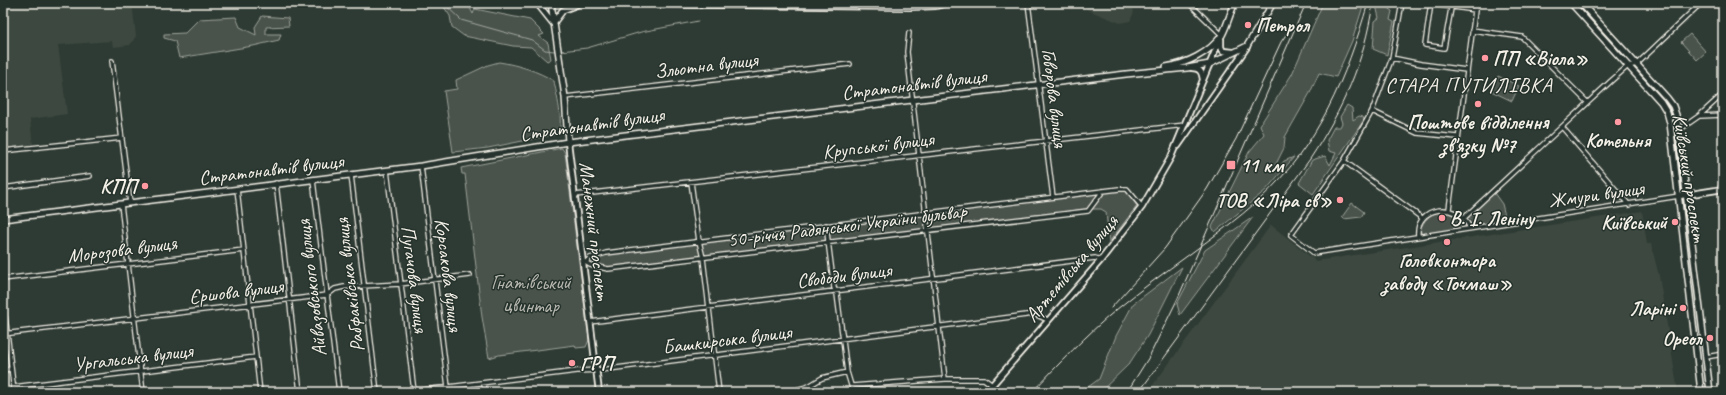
<svg xmlns="http://www.w3.org/2000/svg" width="1726" height="395" viewBox="0 0 1726 395" font-family="Caveat,sans-serif">
  <rect width="100%" height="100%" fill="#2e3b34"/>
  <filter id="ink" filterUnits="userSpaceOnUse"><feTurbulence type="fractalNoise" baseFrequency=".025" numOctaves="2"/><feDisplacementMap in="SourceGraphic" scale="8" xChannelSelector="R" yChannelSelector="G"/><feConvolveMatrix kernelMatrix="1 2 1 2 8 2 1 2 1" color-interpolation-filters="sRGB"/></filter>
  <g filter="url(#ink)">
    <path fill="#3c4841" d="M3 3H132L136 36 130 45 113 47 112 41 58 45 67 114 30 119 33 146 3 149Z
      M1083 3H1132L1134 12 1130 21 1120 23 1088 10Z
      M1642 211 1647 244H1651L1659 276 1678 392H1148L1271 225 1316 261Z"/>
    <path fill="#48524c" stroke="#9ea29a" d="M435 3H464L468 4 473 14 475 9 530 20 544 34 539 36 548 43 551 59 547 61 531 47 513 46 464 36 452 27 450 16 442 4Z
      M1323 3H1364L1352 41 1336 77 1319 73 1310 93 1285 137 1284 148 1275 166 1278 169 1284 161 1294 157 1266 190 1215 232 1212 227 1249 152 1264 134 1260 125 1292 74Z
      M1379 3 1392 4 1389 9 1392 11 1390 20 1394 22 1387 55 1373 49 1375 21 1379 18 1376 5Z
      M262 16 288 18 289 26 266 27V34H281L279 40 253 46 179 58 175 41 164 38V34L185 33 199 19 236 17 240 27 256 35 255 27Z
      M1690 34 1706 52 1697 60 1681 42Z
      M499 62C518 65 538 71 554 81 556 93 565 125 557 134L488 148 453 152 444 91 457 89 456 80 488 65Z
      M1498 76 1519 86 1512 101 1491 91Z
      M1347 105 1352 108 1353 120 1359 116 1363 117 1364 120 1313 194 1299 183 1312 160 1325 156 1330 165 1336 153 1329 151 1327 140 1334 127H1340L1342 123 1340 117Z
      M562 148 565 153 589 340 586 347 576 348 575 345 499 355 489 358 482 317 465 174H462L461 168Z
      M1119 191H1126L1137 206 1109 242 1106 212 1101 209H1087L608 267 594 263 593 261 594 258 606 254Z
      M1494 193 1502 204 1506 220 1475 225 1468 216Z
      M1352 203 1364 212 1361 217 1344 219 1342 217Z
      M1440 211C1452 211 1457 215 1466 223L1465 228 1422 234 1420 230C1424 220 1429 215 1440 211Z
      M1253 217 1180 315 1177 304 1205 250Z
      M1182 267 1148 335 1129 364 1100 392H1084V390L1099 379 1116 336 1133 304Z"/>
    <g fill="none" stroke-linecap="round" stroke-linejoin="round">
      <path stroke="#a4a8a0" stroke-width="1" d="M443 3 461 20 532 40 545 50 554 51
        M561 51 587 48 641 32 698 21"/>
      <defs>
        <path id="street" d="M1028 3 1053 197
          M1189 3 1222 35
          M1402 3 1392 58 1372 111 1344 161 1291 235 1314 253 1679 196
          M1425 3 1475 10
          M1431 3 1425 45 1444 48 1452 3
          M1472 30 1522 37 1587 102
          M909 33 907 52 945 379
          M1392 58 1421 64 1466 70
          M112 61 130 203
          M565 97 850 64
          M1372 111 1417 133 1457 137
          M1700 116 1723 115
          M1562 127 1629 205
          M1679 130 1699 116 1723 94
          M3 151 122 138
          M1344 161 1422 218
          M421 166 448 387
          M387 170 414 391
          M351 175 377 392
          M313 180 339 392
          M691 182 699 241 703 258 719 392
          M276 183 300 392
          M3 188 90 176
          M237 189 260 392
          M575 195 1185 125
          M121 204 143 392
          M1449 209 1476 3
          M1464 218 1611 81 1628 66 1637 64 1701 3
          M826 225 834 288 837 294 847 372 853 392
          M1418 236C1415 206 1457 200 1470 228
          M587 261 590 258 606 253 1119 189H1127L1142 207
          M585 262 590 265 608 269 1088 211 1103 191
          M3 279 244 250
          M3 298 14 392
          M590 322 1095 258 1101 260
          M3 334 327 295 335 289 344 287 400 284 470 275
          M1706 357 1723 354
          M3 370 11 369
          M484 383 485 392
          M852 386 945 379H984L992 385
          M13 387 256 357
          M408 392 577 371 601 370 1034 314 1048 320
          M789 392 809 386 822 378 847 372"/>
        <path id="secondary" d="M1221 39V47L1223 51 1233 52
          M1192 68C1200 68 1202 72 1203 80
          M568 142 599 392
          M1178 146 1247 47
          M1679 196 1723 189
          M986 392 1101 260 1142 207 1171 157 1220 39"/>
        <path id="primary" d="M537 3 553 23
          M551 3 565 97 568 142
          M568 3 910 7 936 6 947 3
          M1571 3 1661 102 1667 112 1670 123 1701 392
          M1581 3 1667 98 1673 106 1677 118 1710 392
          M554 22 563 10 576 5
          M1166 67C1186 64 1210 53 1222 35 1227 26 1230 13 1235 3
          M3 219 421 166 568 142 1126 74 1187 68 1210 64 1247 46 1273 3"/>
      </defs>
      <use href="#street" stroke="#f4f1e8" stroke-width="6"/>
      <use href="#secondary" stroke="#f4f1e8" stroke-width="8"/>
      <use href="#primary" stroke="#f4f1e8" stroke-width="8"/>
      <use href="#street" stroke="#26332d" stroke-width="3.5"/>
      <use href="#secondary" stroke="#26332d" stroke-width="4.5"/>
      <use href="#primary" stroke="#26332d" stroke-width="5"/>
      <path stroke="#f4f1e8" stroke-width="1" d="M1111 308 1165 248 1207 189 1236 139 1281 42 1292 26
        M1032 392C1059 364 1086 335 1116 310 1163 271 1215 239 1260 199 1319 145 1346 78 1368 3
        M1127 392 1149 357 1178 298 1306 3
        M1139 392 1310 159C1343 109 1364 63 1373 3"/>
    </g>
  </g>
  <g fill="#ff9aa2" stroke="#26332d" stroke-width="1.5">
    <circle cx="1248" cy="25" r="4"/>
    <circle cx="1485" cy="58" r="4"/>
    <circle cx="1478" cy="104" r="4"/>
    <circle cx="1618" cy="122" r="4"/>
    <rect x="1226" y="160" width="10" height="10" rx="2"/>
    <circle cx="145" cy="186" r="4"/>
    <circle cx="1340" cy="200" r="4"/>
    <circle cx="1442" cy="218" r="4"/>
    <circle cx="1675" cy="222" r="4"/>
    <circle cx="1447" cy="242" r="4"/>
    <circle cx="1683" cy="308" r="4"/>
    <circle cx="1710" cy="338" r="4"/>
    <circle cx="572" cy="363" r="4"/>
  </g>
  <g text-anchor="middle" stroke-width="3" stroke-linejoin="round" paint-order="stroke">
    <g font-size="20" font-weight="bold" fill="#f4f1e8" stroke="#26332d" text-anchor="start">
      <text x="1256" y="32">Петрол</text>
      <text x="1493" y="65">ПП «Віола»</text>
      <text x="1478" y="129" text-anchor="middle">Поштове відділення<tspan x="1478" dy="23">зв'язку №7</tspan></text>
      <text x="1618" y="147" text-anchor="middle">Котельня</text>
      <text x="1240" y="172">11 км</text>
      <text x="137" y="193" text-anchor="end">КПП</text>
      <text x="1332" y="207" text-anchor="end">ТОВ «Ліра св»</text>
      <text x="1450" y="225">В. І. Леніну</text>
      <text x="1667" y="229" text-anchor="end">Київський</text>
      <text x="1447" y="267" text-anchor="middle">Головконтора<tspan x="1447" dy="23">заводу «Точмаш»</tspan></text>
      <text x="1675" y="315" text-anchor="end">Ларіні</text>
      <text x="1702" y="345" text-anchor="end">Ореол</text>
      <text x="580" y="370">ГРП</text>
    </g>
    <g font-size="20" fill="#f4f1e8" stroke="#26332d">
      <text transform="translate(706 65) rotate(-7)" y="7">Зльотна вулиця</text>
      <text transform="translate(914 84) rotate(-7)" y="7">Стратонавтів вулиця</text>
      <text transform="translate(1055 98) rotate(83)" y="7">Говорова вулиця</text>
      <text transform="translate(592 124) rotate(-8)" y="7">Стратонавтів вулиця</text>
      <text transform="translate(878 145) rotate(-7)" y="7">Крупської вулиця</text>
      <text transform="translate(271 169) rotate(-7)" y="7">Стратонавтів вулиця</text>
      <text transform="translate(1690 178) rotate(81)" y="7">Київський проспект</text>
      <text transform="translate(1596 194) rotate(-8)" y="7">Жмури вулиця</text>
      <text transform="translate(847 225) rotate(-7)" y="7">50-річчя Радянської України бульвар</text>
      <text transform="translate(595 231) rotate(83)" y="7">Манежний проспект</text>
      <text transform="translate(122 249) rotate(-7)" y="7">Морозова вулиця</text>
      <text transform="translate(1071 268) rotate(-50)" y="7">Артемівська вулиця</text>
      <text transform="translate(449 275) rotate(83)" y="7">Корсакова вулиця</text>
      <text transform="translate(844 275) rotate(-7)" y="7">Свободи вулиця</text>
      <text transform="translate(415 279) rotate(83)" y="7">Пугачова вулиця</text>
      <text transform="translate(349 285) rotate(-97)" y="7">Рабфаківська вулиця</text>
      <text transform="translate(311 288) rotate(-97)" y="7">Айвазовського вулиця</text>
      <text transform="translate(236 291) rotate(-7)" y="7">Єршова вулиця</text>
      <text transform="translate(727 339) rotate(-7)" y="7">Башкирська вулиця</text>
      <text transform="translate(133 357) rotate(-7)" y="7">Ургальська вулиця</text>
    </g>
    <g font-size="20" fill="#b8b9b1" stroke="#26332d">
      <text x="531" y="289">Гнатівський<tspan x="531" dy="23">цвинтар</tspan></text>
    </g>
    <g font-size="21" letter-spacing="1" fill="#f4f1e8" stroke="#26332d">
      <text x="1469" y="92">СТАРА ПУТИЛІВКА</text>
    </g>
  </g>
  <rect width="1726" height="395" fill="none" stroke="#26332d" stroke-width="16"/>
  <rect x="8" y="8" width="1710" height="379" fill="none" stroke="#f4f1e8" stroke-width="1.5" filter="url(#ink)"/>
</svg>
